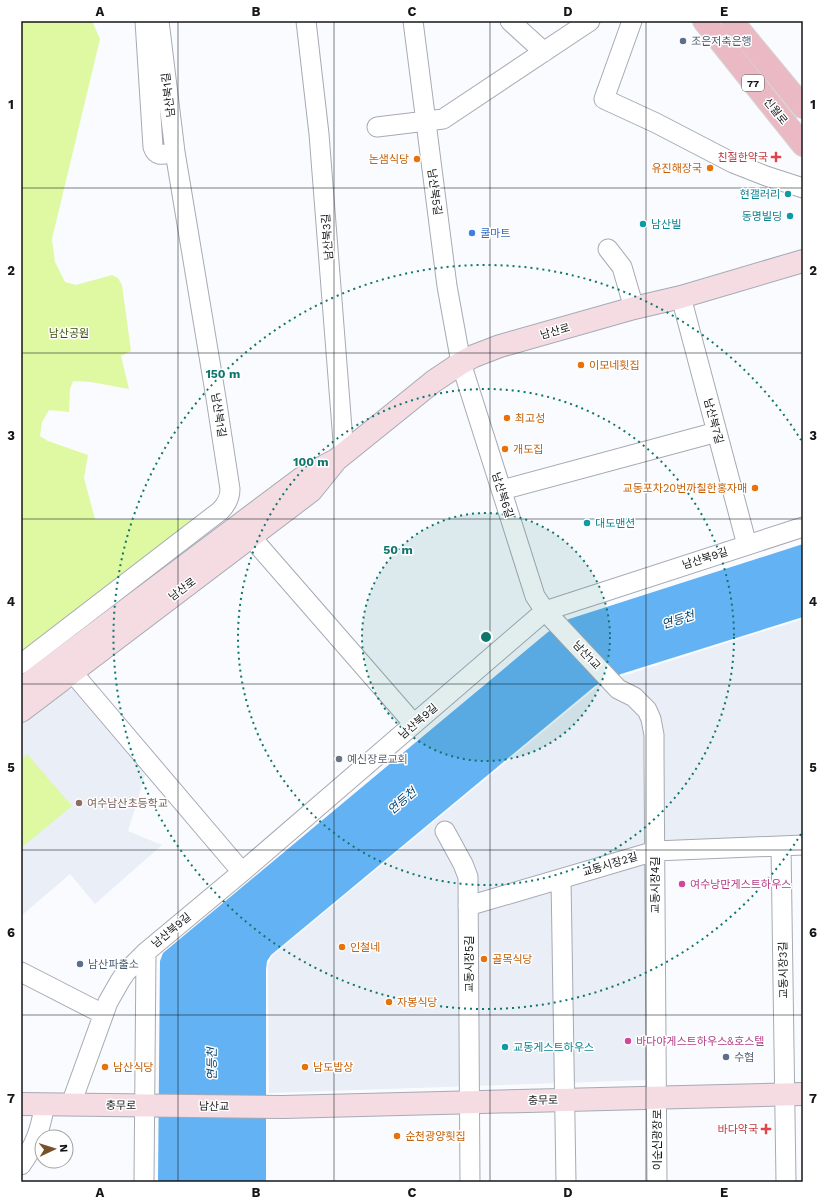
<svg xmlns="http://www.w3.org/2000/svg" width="824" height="1203" viewBox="0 0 824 1203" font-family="'Work Sans','Noto Sans KR',sans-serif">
  <rect width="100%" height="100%" fill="#f9fbff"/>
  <path fill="#e9eef7" d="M803 619V838L648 843 649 1080 269 1093 268 965 272 956 597 687 623 676Z
    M73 689 145 775 128 831 162 845 95 904 70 874 21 916V722L60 693Z"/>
  <path fill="#def9a2" d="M21 21H92L100 39 52 239 55 262 65 282 76 285 112 275 118 278 122 285 131 351 121 356 129 389 91 382 73 381 70 389 69 412 49 410 42 422 40 436 48 441 88 455 84 478 95 519H193L21 654Z
    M27 754 72 806 21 848V761Z"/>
  <path fill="#63b2f3" d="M803 544V617L621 674 595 686 271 955 267 961 266 969V1182H158L160 961 163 953 548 632 569 619Z"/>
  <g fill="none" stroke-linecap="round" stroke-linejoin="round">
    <defs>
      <path id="street" d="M145 21 153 147C157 159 166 153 175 152
        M306 21 319 134 344 454
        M413 21 447 286 461 363 535 596 545 611 618 689 634 697 647 710 651 719 654 735V756L657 1182
        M510 21 544 52
        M632 21 604 99 656 123 733 163 766 176 803 188
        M377 127 443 119 590 21
        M608 249 622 267 634 308
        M681 297 747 545
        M502 490 717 432
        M251 537 414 724
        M21 664 220 511C227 504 230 498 230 489L216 398 175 152 159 21
        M72 672 242 872
        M445 831 463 864 468 877 470 1182
        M781 846 786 1182
        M561 879 566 1182
        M468 906 655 851 803 845
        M21 972 103 1014
        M71 1104 108 1002 120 981 126 972 146 952 242 872 545 611 803 527
        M21 1165C36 1144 40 1130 45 1104
        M144 1182 146 952"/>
      <path id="secondary" d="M336 460 434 381 461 363 474 356 500 346 634 308 681 297 803 261
        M21 689 302 478 336 460 311 491 21 711
        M21 1104 283 1107 803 1094"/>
      <path id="primary" d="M704 21 803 145
        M732 21 803 107"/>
    </defs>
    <use href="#street" stroke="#a6aab4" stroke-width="21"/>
    <use href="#secondary" stroke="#a6aab4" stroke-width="24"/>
    <use href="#primary" stroke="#d5d5d6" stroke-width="24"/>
    <use href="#street" stroke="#fff" stroke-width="19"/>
    <use href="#secondary" stroke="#f4dce2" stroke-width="22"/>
    <use href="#primary" stroke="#eab9c4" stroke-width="22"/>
  </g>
  <path fill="none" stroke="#141619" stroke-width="1" stroke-opacity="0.55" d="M178 21V1182M334 21V1182M490 21V1182M646 21V1182M21 188H803M21 353H803M21 519H803M21 684H803M21 850H803M21 1015H803"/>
  <circle cx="486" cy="637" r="124" fill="#0f766e" fill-opacity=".12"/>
  <g fill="none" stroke="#0f766e" stroke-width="2" stroke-dasharray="2 4">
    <circle cx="486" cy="637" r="124"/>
    <circle cx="486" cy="637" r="248"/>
    <path d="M801 834A372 372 0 1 1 801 440"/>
  </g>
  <g fill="#5c6f8a" stroke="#fff" stroke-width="1.5">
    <circle cx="683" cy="41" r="4"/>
    <circle cx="80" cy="964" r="4"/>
    <circle cx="726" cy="1057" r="4"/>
  </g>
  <g fill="#e0444e" stroke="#fff" stroke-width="1.5">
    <path d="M774 151h4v4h4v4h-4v4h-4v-4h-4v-4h4z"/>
    <path d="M764 1123h4v4h4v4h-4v4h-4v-4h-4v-4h4z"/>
  </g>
  <g fill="#e8710a" stroke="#fff" stroke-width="1.5">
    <circle cx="417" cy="159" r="4"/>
    <circle cx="710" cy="168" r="4"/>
    <circle cx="581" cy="365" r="4"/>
    <circle cx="507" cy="418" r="4"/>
    <circle cx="505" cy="449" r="4"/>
    <circle cx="755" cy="488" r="4"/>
    <circle cx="342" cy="947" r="4"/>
    <circle cx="484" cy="959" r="4"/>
    <circle cx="389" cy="1002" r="4"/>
    <circle cx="105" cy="1067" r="4"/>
    <circle cx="305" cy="1067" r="4"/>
    <circle cx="397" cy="1136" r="4"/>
  </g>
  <g fill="#0f9aa8" stroke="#fff" stroke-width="1.5">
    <circle cx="788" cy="194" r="4"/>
    <circle cx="790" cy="216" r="4"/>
    <circle cx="643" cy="224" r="4"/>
    <circle cx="587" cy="523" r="4"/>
    <circle cx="505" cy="1047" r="4"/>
  </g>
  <circle fill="#3f7fe0" stroke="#fff" stroke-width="1.5" cx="472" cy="233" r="4"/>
  <circle fill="#6b7280" stroke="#fff" stroke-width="1.5" cx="339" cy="759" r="4"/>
  <circle fill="#8d6e63" stroke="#fff" stroke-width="1.5" cx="79" cy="803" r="4"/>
  <g fill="#d1479c" stroke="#fff" stroke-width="1.5">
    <circle cx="682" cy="884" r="4"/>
    <circle cx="628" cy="1041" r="4"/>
  </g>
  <g text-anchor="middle" stroke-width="3" stroke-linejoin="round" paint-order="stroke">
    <rect fill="#fff" stroke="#5a5c5e" stroke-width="1" x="742" y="75" width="22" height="16" rx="3"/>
    <g font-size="10" font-weight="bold" fill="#141619">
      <text x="753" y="87">77</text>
    </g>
    <g font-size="11" fill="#4e5e75" stroke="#fff" text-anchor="start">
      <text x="691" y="45">조은저축은행</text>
      <text x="88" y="968">남산파출소</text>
      <text x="734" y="1061">수협</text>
    </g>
    <g font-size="11" fill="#141619" stroke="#fff">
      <text transform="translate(168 95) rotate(-97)" y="4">남산북1길</text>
      <text transform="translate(776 111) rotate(51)" y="4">신월로</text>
      <text transform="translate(435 192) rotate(82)" y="4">남산북5길</text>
      <text transform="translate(327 237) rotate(-94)" y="4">남산북3길</text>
      <text transform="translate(555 331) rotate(-16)" y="4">남산로</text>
      <text transform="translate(219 415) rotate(81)" y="4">남산북1길</text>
      <text transform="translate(714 421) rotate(75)" y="4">남산북7길</text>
      <text transform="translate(503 495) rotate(72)" y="4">남산북6길</text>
      <text transform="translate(705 558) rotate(-18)" y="4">남산북9길</text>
      <text transform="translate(182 589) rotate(-37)" y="4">남산로</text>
      <text transform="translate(587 655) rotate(47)" y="4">남산1교</text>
      <text transform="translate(418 721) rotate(-41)" y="4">남산북9길</text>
      <text transform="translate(610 864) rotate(-17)" y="4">교동시장2길</text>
      <text transform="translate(655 885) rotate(-90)" y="4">교동시장4길</text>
      <text transform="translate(171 930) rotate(-40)" y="4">남산북9길</text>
      <text transform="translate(469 964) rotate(-90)" y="4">교동시장5길</text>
      <text transform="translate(783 970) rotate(-91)" y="4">교동시장3길</text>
      <text transform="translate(543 1100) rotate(-1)" y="4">충무로</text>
      <text transform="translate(121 1105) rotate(1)" y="4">충무로</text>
      <text transform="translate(214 1106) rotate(1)" y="4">남산교</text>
      <text transform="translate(657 1140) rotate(-90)" y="4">이순신광장로</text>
    </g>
    <g font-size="11" fill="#be3a42" stroke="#fff" text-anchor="end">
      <text x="768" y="161">친절한약국</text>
      <text x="758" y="1133">바다약국</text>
    </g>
    <g font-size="11" fill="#c56008" stroke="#fff" text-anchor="start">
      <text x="409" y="163" text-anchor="end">논샘식당</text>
      <text x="702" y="172" text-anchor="end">유진해장국</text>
      <text x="589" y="369">이모네횟집</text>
      <text x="515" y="422">최고성</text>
      <text x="513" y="453">개도집</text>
      <text x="747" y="492" text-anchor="end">교동포차20번까칠한홍자매</text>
      <text x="350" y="951">인철네</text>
      <text x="492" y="963">골목식당</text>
      <text x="397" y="1006">자봉식당</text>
      <text x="113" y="1071">남산식당</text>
      <text x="313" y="1071">남도밥상</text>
      <text x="405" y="1140">순천광양횟집</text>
    </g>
    <g font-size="11" fill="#0d838f" stroke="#fff" text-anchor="start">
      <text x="780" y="198" text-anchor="end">현갤러리</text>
      <text x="782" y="220" text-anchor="end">동명빌딩</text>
      <text x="651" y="228">남산빌</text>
      <text x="595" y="527">대도맨션</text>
      <text x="513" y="1051">교동게스트하우스</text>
    </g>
    <g font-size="11" fill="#366cbe" stroke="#fff" text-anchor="start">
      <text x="480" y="237">쿨마트</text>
    </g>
    <g font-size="11" fill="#3f4f0a" stroke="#fff">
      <text x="69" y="337">남산공원</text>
    </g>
    <g font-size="11" fill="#5b616d" stroke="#fff" text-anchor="start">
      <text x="347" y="763">예신장로교회</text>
    </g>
    <g font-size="11" fill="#785e54" stroke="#fff" text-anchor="start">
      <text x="87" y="807">여수남산초등학교</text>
    </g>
    <g font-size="11" fill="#b23c85" stroke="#fff" text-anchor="start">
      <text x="690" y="888">여수낭만게스트하우스</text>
      <text x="636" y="1045">바다야게스트하우스&amp;호스텔</text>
    </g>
    <g font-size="12" font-style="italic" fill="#02426b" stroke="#fff">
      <text transform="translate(678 620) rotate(-17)" y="4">연등천</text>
      <text transform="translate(402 801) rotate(-40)" y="4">연등천</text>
      <text transform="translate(212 1064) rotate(-90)" y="4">연등천</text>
    </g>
  </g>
  <circle cx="486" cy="637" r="6" fill="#0f766e" stroke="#fff" stroke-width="2"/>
  <g font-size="12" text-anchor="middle" font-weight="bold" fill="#0f766e" stroke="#fff" stroke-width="3" stroke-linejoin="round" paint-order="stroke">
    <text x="223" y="378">150 m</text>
    <text x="311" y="466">100 m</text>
    <text x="398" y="554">50 m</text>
  </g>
  <rect width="824" height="1203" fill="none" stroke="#ffffff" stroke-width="44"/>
  <g transform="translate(54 1149) rotate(86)"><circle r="19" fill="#ffffff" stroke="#a1a2a3"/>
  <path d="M0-3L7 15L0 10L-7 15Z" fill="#76512c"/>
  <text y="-6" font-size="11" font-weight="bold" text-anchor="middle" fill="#141619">N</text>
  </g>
  <rect x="22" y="22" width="780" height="1159" fill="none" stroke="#141619" stroke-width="1.5"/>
  <g font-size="13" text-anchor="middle" font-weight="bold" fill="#141619">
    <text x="100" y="16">A</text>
    <text x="256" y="16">B</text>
    <text x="412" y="16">C</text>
    <text x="568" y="16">D</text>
    <text x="724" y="16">E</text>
    <text x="11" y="109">1</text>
    <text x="813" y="109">1</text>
    <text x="11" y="275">2</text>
    <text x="813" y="275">2</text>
    <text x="11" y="440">3</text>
    <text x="813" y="440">3</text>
    <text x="11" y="606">4</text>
    <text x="813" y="606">4</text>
    <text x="11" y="772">5</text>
    <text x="813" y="772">5</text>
    <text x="11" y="937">6</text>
    <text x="813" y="937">6</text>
    <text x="11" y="1103">7</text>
    <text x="813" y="1103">7</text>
    <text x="100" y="1197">A</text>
    <text x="256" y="1197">B</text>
    <text x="412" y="1197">C</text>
    <text x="568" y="1197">D</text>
    <text x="724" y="1197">E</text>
  </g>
</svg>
